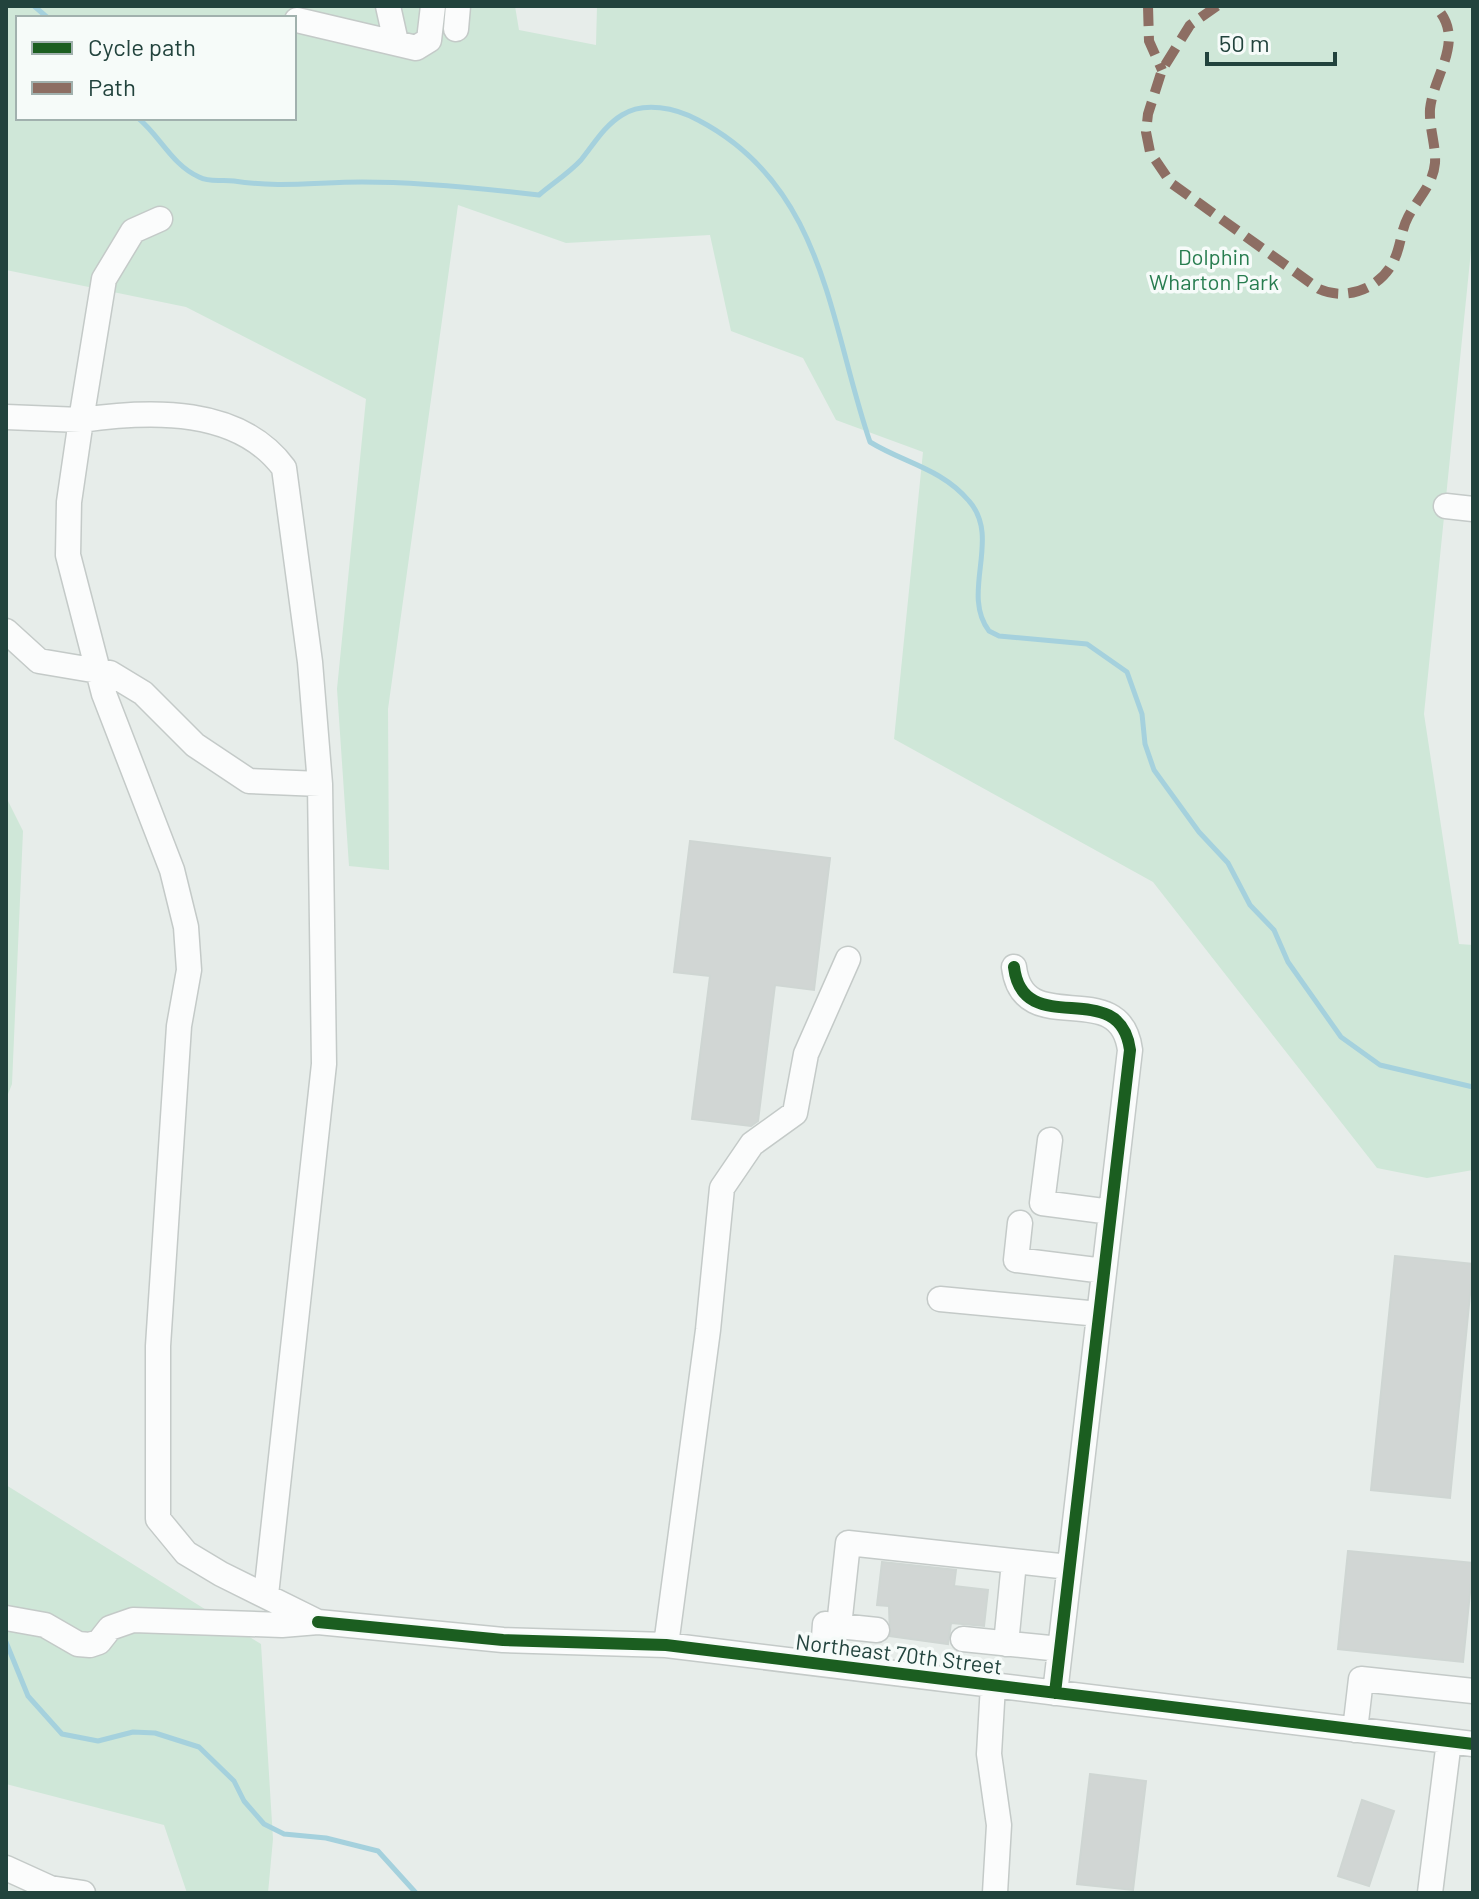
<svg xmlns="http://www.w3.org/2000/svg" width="1479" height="1899" viewBox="0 0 1479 1899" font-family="Barlow,sans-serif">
  <rect width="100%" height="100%" fill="#e7edea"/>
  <path fill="#cfe7d8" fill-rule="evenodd" d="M6 6H515L519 30 596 45 597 6H1473V231L1424 714 1459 944 1473 945V1170L1427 1178 1377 1168 1153 882 894 739 923 452 836 420 803 358 731 331 710 235 566 243 458 205 388 709 389 870 349 866 337 689 366 399 186 307 6 270ZM18 18H294V118H18Z
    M6 797 23 831 12 1084 6 1099Z
    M6 1485 261 1644 273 1839 268 1893H187L164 1825 6 1784Z"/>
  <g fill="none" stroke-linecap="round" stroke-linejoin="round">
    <path stroke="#a5d1dd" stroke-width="5" d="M34 6 48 18
      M138 118C160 136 172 165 199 177 211 183 221 179 234 181 278 188 318 182 362 182 422 182 480 188 539 195 553 183 569 173 581 160 594 144 604 126 622 115 644 101 676 108 698 120 825 186 829 322 870 442 904 463 941 468 969 501 1002 538 960 593 989 631L999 636 1087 644 1127 672 1142 714 1145 744 1154 770 1199 832 1228 863 1250 905 1274 930 1288 962 1341 1037 1380 1065 1473 1087
      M6 1642 28 1696 62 1734 98 1741 133 1732 155 1733 199 1747 234 1781 244 1801 264 1824 284 1834 326 1838 378 1851 416 1893"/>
  </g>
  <path fill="#d1d6d4" stroke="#cfd6d3" stroke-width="2" d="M690 841 830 858 814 990 775 985 758 1121 751 1126 692 1119 710 976 674 972Z
    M1395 1256 1473 1264 1450 1498 1371 1490Z
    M1348 1551 1473 1563 1463 1662 1338 1649Z
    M882 1562 956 1570 954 1586 988 1590 984 1626 951 1623 948 1644 890 1636 889 1606 877 1605Z
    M1090 1774 1146 1781 1133 1890 1077 1884Z
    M1362 1800 1394 1811 1369 1886 1338 1876Z"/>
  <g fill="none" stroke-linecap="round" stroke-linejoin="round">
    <defs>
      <path id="minor" d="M388 6 396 42
        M297 20 416 48 429 40 433 6
        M456 29 458 6
        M6 417 81 420 104 279 133 231 160 219
        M1446 506 1473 509
        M6 631 39 661 110 673 143 693 195 745 249 781 320 784
        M1014 967C1023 1042 1120 974 1130 1050L1055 1693
        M1050 1140 1042 1203 1111 1212
        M1020 1223 1016 1260 1104 1271
        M940 1299 1099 1314
        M266 1595 324 1064 320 784 310 662 284 468C239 407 151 410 81 420L69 502 68 555 104 694 172 870 186 927 189 970 179 1026 158 1346V1519L186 1553 221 1574 318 1622
        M6 1618 45 1625 78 1644 90 1645 99 1642 110 1628 133 1620 282 1625 318 1622 503 1640 666 1645 1473 1744
        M839 1626 877 1630
        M963 1639 1060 1649
        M1006 1644 1014 1562
        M666 1645 708 1330 722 1188 752 1144 795 1113 806 1054 848 959
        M822 1664 825 1624 839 1626 848 1543 1069 1567
        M993 1685 989 1754 999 1825 995 1893
        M1355 1730 1361 1679 1473 1691
        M6 1868 50 1888 83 1893
        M1430 1893 1449 1741"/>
    </defs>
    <use href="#minor" stroke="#c4cac8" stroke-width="27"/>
    <use href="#minor" stroke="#fbfcfc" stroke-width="24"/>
    <path stroke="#8d6e63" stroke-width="10" stroke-dasharray="20 10" stroke-linecap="butt" d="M1148 6 1149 41 1162 70
      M1217 6 1190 25 1162 70 1148 114 1146 132 1150 152 1171 183 1319 289C1348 302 1383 287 1395 258 1401 245 1401 230 1408 217 1418 198 1433 185 1435 163 1436 145 1429 128 1430 109 1434 73 1467 39 1435 6"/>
    <defs>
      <path id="cycleway" d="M1014 967C1023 1042 1120 974 1130 1050L1055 1693
        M318 1622 503 1640 666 1645 1473 1744"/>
    </defs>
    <use href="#cycleway" stroke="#f6fbf9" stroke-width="17"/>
    <use href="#cycleway" stroke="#1b5e20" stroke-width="12"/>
  </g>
  <g text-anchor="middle" stroke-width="7" stroke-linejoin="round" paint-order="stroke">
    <g font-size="22" fill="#287d50" stroke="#f6fbf9">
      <text x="1214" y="265">Dolphin<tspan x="1214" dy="25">Wharton Park</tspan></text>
    </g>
    <g font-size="22" fill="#22433d" stroke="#f6fbf9">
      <text transform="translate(899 1654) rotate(7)" y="8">Northeast 70th Street</text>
    </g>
  </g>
  <rect width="1479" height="1899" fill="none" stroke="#22433d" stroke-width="16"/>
  <rect x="16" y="16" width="280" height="104" fill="#f6fbf9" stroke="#a1b1ae" stroke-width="2"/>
  <rect x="32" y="42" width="40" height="12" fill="#1b5e20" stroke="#a1b1ae" stroke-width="2"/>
  <text x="88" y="56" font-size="24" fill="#22433d">Cycle path</text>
  <rect x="32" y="82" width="40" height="12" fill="#8d6e63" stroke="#a1b1ae" stroke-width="2"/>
  <text x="88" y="96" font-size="24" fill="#22433d">Path</text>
  <path d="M1207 52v12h128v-12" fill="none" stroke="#22433d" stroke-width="4"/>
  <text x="1219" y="52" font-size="24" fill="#22433d" stroke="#f6fbf9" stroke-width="6" paint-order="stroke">50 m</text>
</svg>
